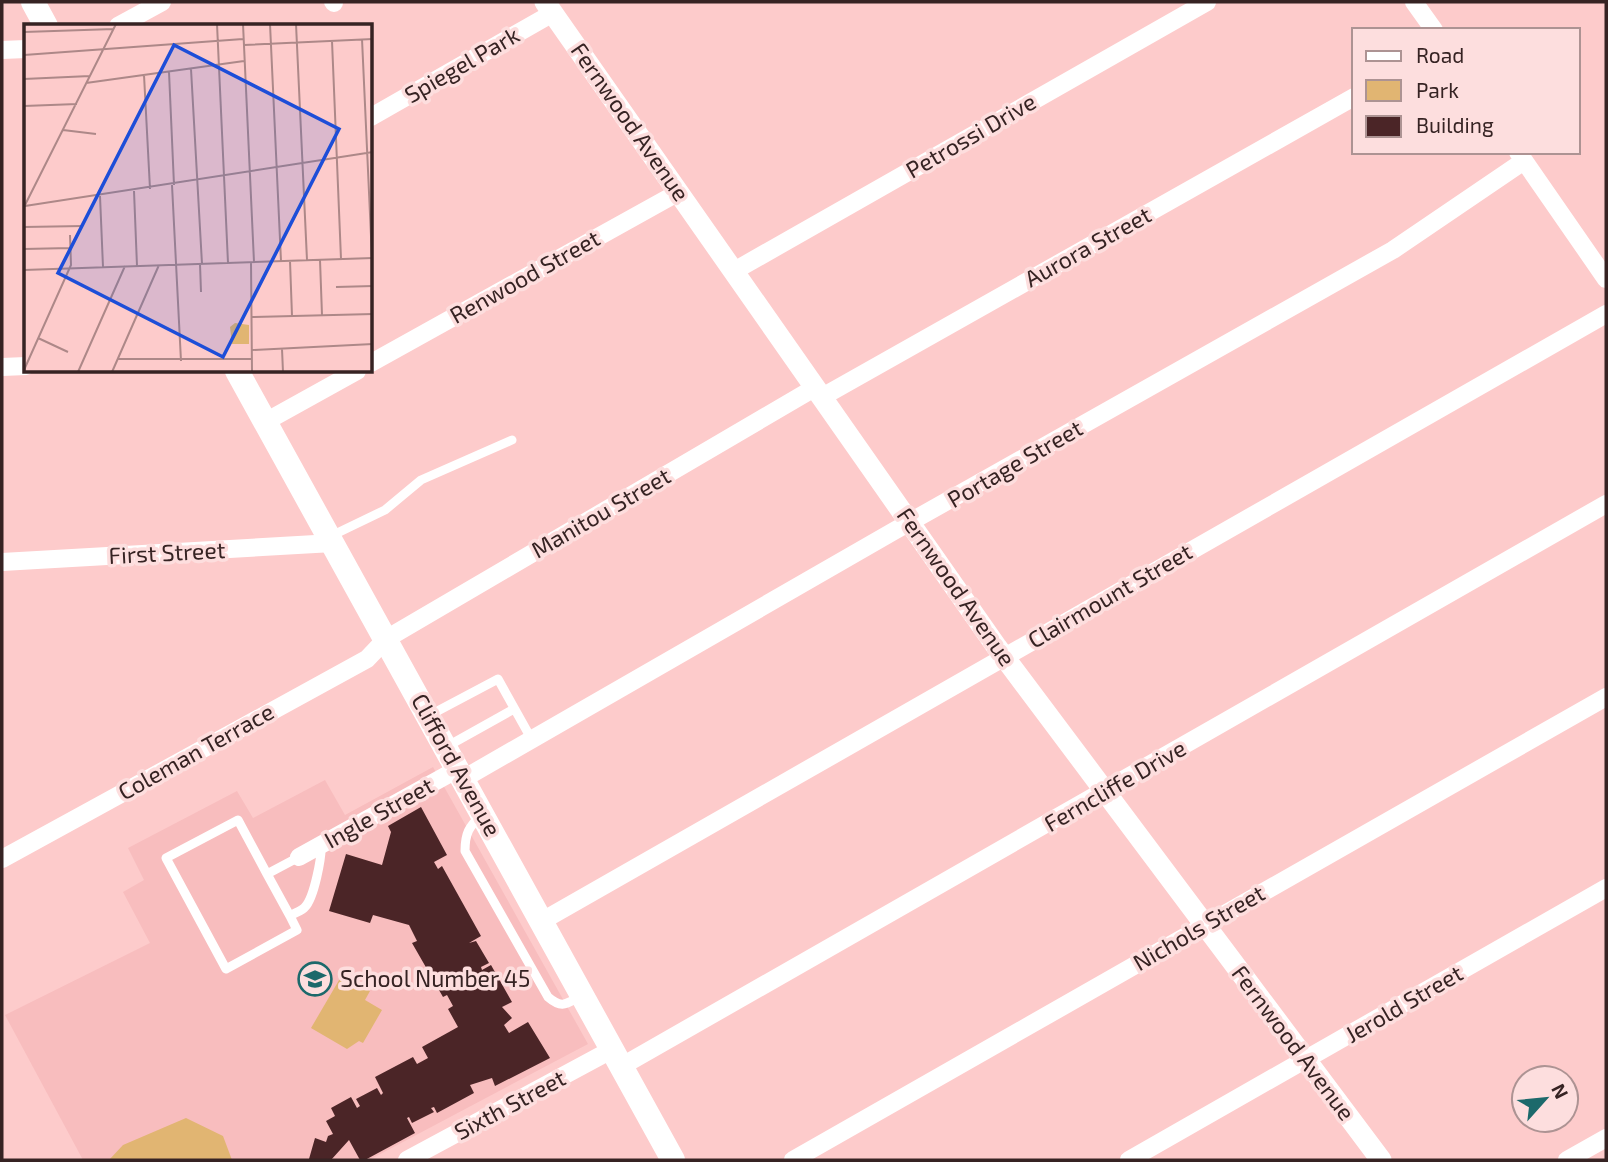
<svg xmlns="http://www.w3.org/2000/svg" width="1608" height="1162" viewBox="0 0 1608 1162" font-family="'Exo 2',sans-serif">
  <rect width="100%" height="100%" fill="#fdcbcb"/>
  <path fill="#f8bdbe" d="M433 767 588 1044 369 1160H83L5 1015 150 943 123 892 144 880 128 848 237 791 253 818 325 780 345 815Z"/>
  <path fill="#e1b572" d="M342 975 370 991 365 1000 382 1010 363 1043 359 1041 347 1049 311 1028Z
    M186 1118 223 1136 232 1160H109L123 1145Z"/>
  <path fill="#4b2527" d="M421 807 447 855 434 862 438 869 442 866 481 936 469 943 476 941 489 963 481 967 482 970 491 965 512 1002 502 1007 512 1018 504 1025 509 1033 528 1022 550 1058 495 1086 492 1078 470 1085 474 1093 437 1113 434 1107 431 1108 434 1112 412 1123 409 1117 407 1118 415 1133 365 1160H360L349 1140 331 1160 309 1159 315 1138 326 1142 328 1136 333 1134 326 1121 335 1116 331 1108 351 1097 357 1108 360 1106 356 1099 377 1088 381 1095 383 1093 375 1077 413 1057 417 1064 428 1058 422 1047 458 1027 448 1009 453 1006 447 995 443 997 412 943 417 941 409 925 373 915 370 923 329 911 346 854 382 865 391 832 388 826Z"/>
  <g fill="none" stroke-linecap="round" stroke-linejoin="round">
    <path stroke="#fff" stroke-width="9" d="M331 536 385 510 421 480 512 440
      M430 715 498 679 532 740
      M446 747 514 709
      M481 815C469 827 465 833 465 851L548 997C562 1009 566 1004 581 996
      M299 857 267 874 290 916C294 913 302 911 305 907 314 898 322 857 321 845
      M267 874 238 820 166 858 226 969 297 930 290 916"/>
    <path stroke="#fff" stroke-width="18" d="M333 2 334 3
      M1414 2 1434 30
      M118 26 162 2
      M2 50 26 49
      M371 117 553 13
      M1518 152 1606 279
      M734 271 1207 2
      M371 363 679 192
      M2 367 26 366
      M822 397 1354 97
      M265 422 357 371
      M2 562 333 543
      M463 779 894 531 1393 250 1524 161
      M299 857 458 769
      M2 859 367 659 386 639 816 387
      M542 921 1606 314
      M622 1066 1606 504
      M407 1160 613 1049
      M793 1160 1606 697
      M1129 1160 1606 888
      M1567 1160 1606 1138"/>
    <path stroke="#fff" stroke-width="21" d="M545 2 996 646 1381 1160"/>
    <path stroke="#fff" stroke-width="24" d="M33 2 46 26
      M237 371 673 1160"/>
  </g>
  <defs>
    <symbol id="school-ring" viewBox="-11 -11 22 22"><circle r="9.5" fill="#fddede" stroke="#1c696b" stroke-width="1.5"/><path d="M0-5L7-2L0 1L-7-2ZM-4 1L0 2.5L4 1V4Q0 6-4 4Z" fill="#1c696b"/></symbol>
  </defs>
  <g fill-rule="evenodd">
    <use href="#school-ring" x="296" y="960" width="38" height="38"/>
  </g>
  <g text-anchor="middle" stroke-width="7" stroke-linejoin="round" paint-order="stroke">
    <g font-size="23" fill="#362323" stroke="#fddede">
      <text transform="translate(462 65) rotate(-30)" y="8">Spiegel Park</text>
      <text transform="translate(630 122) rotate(55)" y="8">Fernwood Avenue</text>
      <text transform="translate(971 136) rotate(-30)" y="8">Petrossi Drive</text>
      <text transform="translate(1088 247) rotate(-29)" y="8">Aurora Street</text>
      <text transform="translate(525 277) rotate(-29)" y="8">Renwood Street</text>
      <text transform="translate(1015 464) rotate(-30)" y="8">Portage Street</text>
      <text transform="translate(601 513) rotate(-30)" y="8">Manitou Street</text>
      <text transform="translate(167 553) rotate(-3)" y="8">First Street</text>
      <text transform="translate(956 587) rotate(55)" y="8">Fernwood Avenue</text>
      <text transform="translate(1110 596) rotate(-30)" y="8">Clairmount Street</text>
      <text transform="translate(196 752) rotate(-29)" y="8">Coleman Terrace</text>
      <text transform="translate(456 765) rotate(61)" y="8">Clifford Avenue</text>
      <text transform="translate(1115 786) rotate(-30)" y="8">Ferncliffe Drive</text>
      <text transform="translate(379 813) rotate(-29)" y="8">Ingle Street</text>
      <text transform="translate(1199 928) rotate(-30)" y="8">Nichols Street</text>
      <text transform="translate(1404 1004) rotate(-30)" y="8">Jerold Street</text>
      <text transform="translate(1293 1043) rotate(53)" y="8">Fernwood Avenue</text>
      <text transform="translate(510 1105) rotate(-28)" y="8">Sixth Street</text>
    </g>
    <g font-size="23" fill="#362323" stroke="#fddede" text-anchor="start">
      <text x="340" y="987">School Number 45</text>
    </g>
  </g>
  <g transform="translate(24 24)">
    <rect width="348" height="348" fill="#fdcbcb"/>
    <path d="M211 299 225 301V320H208L206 303Z" fill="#e1b572"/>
    <path fill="none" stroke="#ad8888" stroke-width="2" d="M193 0 204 239M219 0 230 238M246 0 257 237M272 0 283 236M0 8 90 5M338 15 348 234M308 17 317 235M220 21 349 15M0 31 219 15M167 45 178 240M145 48 150 161M120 51 126 165M0 55 66 52M62 59 220 37M0 82 53 80M39 106 72 110M148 161 157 337M110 167 113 242M76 172 79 243M1 182 349 128M0 183 92 0M0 203 59 202M0 225 46 224M296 236 298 291M266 237 268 292M227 238 228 348M176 240 177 268M0 246 349 234M312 263 349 262M228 293 349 290M14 314 44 328M258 325 259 348M228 326 349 320M94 335H228M0 346 47 241 46 211M54 348 101 242M88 348 135 241"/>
    <path fill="#1d4ed8" fill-opacity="0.15" stroke="#1d4ed8" stroke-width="3.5" d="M150 21 315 105 199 333 34 249Z"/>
    <rect width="348" height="348" fill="none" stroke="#362323" stroke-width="3.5"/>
  </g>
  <rect width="1608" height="1162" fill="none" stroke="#362323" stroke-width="7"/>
  <rect x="1352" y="28" width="228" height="126" fill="#fddede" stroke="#ad9393" stroke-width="2"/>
  <rect x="1366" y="51" width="35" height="10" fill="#ffffff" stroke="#ad9393" stroke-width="2"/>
  <text x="1416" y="63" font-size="21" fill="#362323">Road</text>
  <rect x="1366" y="80" width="35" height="21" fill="#e1b572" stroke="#ad9393" stroke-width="2"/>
  <text x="1416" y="98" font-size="21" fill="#362323">Park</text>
  <rect x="1366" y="116" width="35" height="21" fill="#4b2527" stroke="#ad9393" stroke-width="2"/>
  <text x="1416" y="133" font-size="21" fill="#362323">Building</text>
  <g transform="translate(1545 1099) rotate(63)"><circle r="33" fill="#fddede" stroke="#ad9393" stroke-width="2"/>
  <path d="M0-5L12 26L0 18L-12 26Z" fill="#1c696b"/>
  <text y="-10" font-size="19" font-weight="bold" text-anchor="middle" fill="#362323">N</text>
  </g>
</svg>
